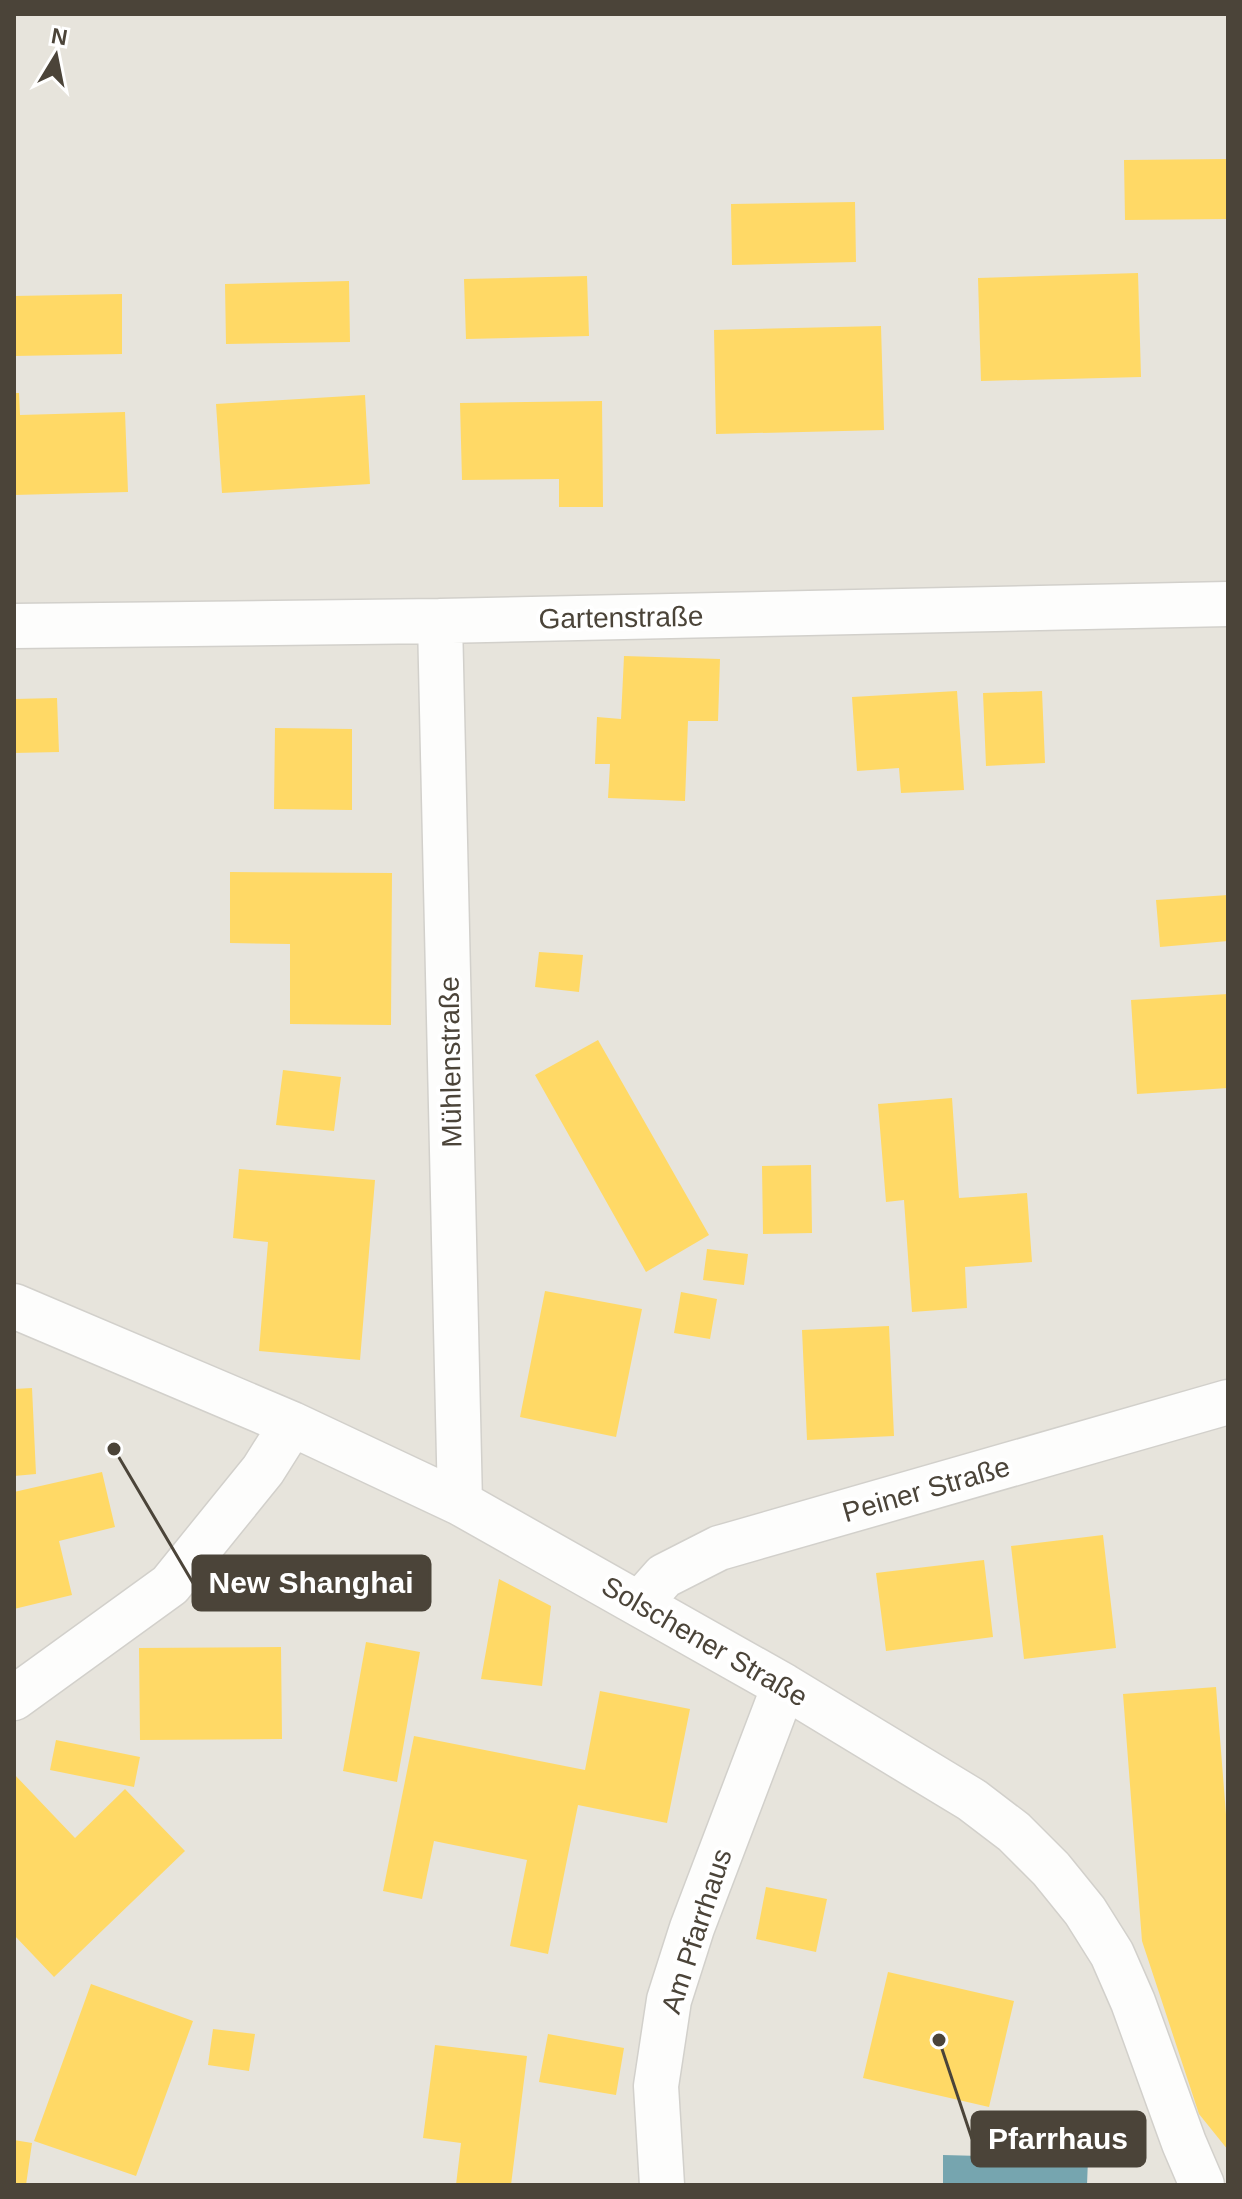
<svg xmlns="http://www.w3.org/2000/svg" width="1242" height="2199" viewBox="0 0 1242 2199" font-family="Helvetica,sans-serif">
  <rect width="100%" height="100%" fill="#f4f2ee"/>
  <path fill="#e7e4dc" d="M14 14H1228V2185H14Z"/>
  <path fill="#ffd966" d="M1228 159V219L1125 220 1124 160Z
    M855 202 856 262 732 265 731 204Z
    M1138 273 1141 377 981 381 978 278Z
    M587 276 589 336 466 339 464 279Z
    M349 281 350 342 226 344 225 284Z
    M122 294V354L14 356V296Z
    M881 326 884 430 716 434 714 330Z
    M14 393H19L20 415 125 412 128 492 14 495Z
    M365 395 370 484 222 493 216 404Z
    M602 401 603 507H559V479L462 480 460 403Z
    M624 656 720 659 718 721H688L685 801 608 798 610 764H595L597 717 621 719Z
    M957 691 964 790 901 793 899 768 857 771 852 697Z
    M1042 691 1045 763 986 766 983 693Z
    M57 698 59 752 14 753V699Z
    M275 728 352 729V810L274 809Z
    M230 872 392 873 391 1025 290 1024V944L230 943Z
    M1228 895V941L1160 947 1156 900Z
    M539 952 583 955 579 992 535 987Z
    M1228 994V1088L1137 1094 1131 1000Z
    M598 1040 709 1235 646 1272 535 1075Z
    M283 1070 341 1077 334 1131 276 1125Z
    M952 1098 959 1198 1027 1193 1032 1262 965 1267 967 1308 912 1312 904 1200 886 1202 878 1104Z
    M811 1165 812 1233 763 1234 762 1166Z
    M239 1169 375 1180 360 1360 259 1351 268 1242 233 1238Z
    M707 1249 748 1254 744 1285 703 1280Z
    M545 1291 642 1309 616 1437 520 1417Z
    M681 1292 717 1299 710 1339 674 1333Z
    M889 1326 894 1436 807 1440 802 1330Z
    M32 1388 36 1474 14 1476V1389Z
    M102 1472 115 1527 59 1541 72 1595 14 1609V1492Z
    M1103 1535 1116 1648 1024 1659 1011 1546Z
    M984 1560 993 1637 886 1651 876 1573Z
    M499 1579 551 1606 542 1686 481 1679Z
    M366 1642 420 1652 397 1782 343 1771Z
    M281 1647 282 1739 140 1740 139 1648Z
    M1216 1687 1228 1840V2150L1199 2114 1142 1941 1123 1694Z
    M600 1691 690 1709 667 1823 578 1805 548 1954 510 1946 527 1860 434 1841 422 1899 383 1891 414 1736 585 1770Z
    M56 1740 140 1757 134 1787 50 1770Z
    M14 1774 75 1838 125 1789 185 1851 54 1977 14 1935Z
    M766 1887 827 1899 816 1952 756 1939Z
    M888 1972 1014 2001 989 2107 863 2078Z
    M91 1984 193 2021 136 2176 34 2141Z
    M213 2029 255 2034 249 2071 208 2065Z
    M548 2034 624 2048 616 2095 539 2082Z
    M435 2045 527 2056 511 2185H456L461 2143 423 2138Z
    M14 2140 32 2143 26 2185H14Z"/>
  <path fill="#76a5af" d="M1061 2131H1081L1080 2158 1088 2159 1087 2185H943V2155L1060 2158Z"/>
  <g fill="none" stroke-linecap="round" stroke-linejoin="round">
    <defs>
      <path id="minor" d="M440 621 460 1503
        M14 626 440 621 1228 604
        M14 1306 292 1424 460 1503 784 1686 972 1800 1014 1832 1051 1869 1085 1911 1112 1954 1133 2002 1184 2143 1202 2185
        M640 1603 664 1576 719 1548 1228 1402
        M14 1698 170 1585 263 1470 292 1424
        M662 2185 656 2086 669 2000 692 1928 784 1686"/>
    </defs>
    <use href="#minor" stroke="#d2d0cb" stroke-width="47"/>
    <use href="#minor" stroke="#fdfdfc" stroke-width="44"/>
  </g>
  <g text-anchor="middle" stroke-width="8" stroke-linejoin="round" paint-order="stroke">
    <g font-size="28" fill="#4b4439" stroke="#fff">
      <text transform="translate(621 617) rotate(-1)" y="10">Gartenstraße</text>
      <text transform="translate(450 1062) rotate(-91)" y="10">Mühlenstraße</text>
      <text transform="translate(926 1489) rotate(-16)" y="10">Peiner Straße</text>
      <text transform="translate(705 1641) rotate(30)" y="10">Solschener Straße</text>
      <text transform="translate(696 1931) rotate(-72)" y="10">Am Pfarrhaus</text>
    </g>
  </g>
  <path fill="none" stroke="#4b4439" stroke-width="3" d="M114 1449L193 1583M939 2040L972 2139"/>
  <g fill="#4b4439" stroke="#fff" stroke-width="3">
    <circle cx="114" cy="1449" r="8"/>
    <circle cx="939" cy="2040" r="8"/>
  </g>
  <g fill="#4b4439" stroke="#4b4439" stroke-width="3">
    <rect x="193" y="1556" width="237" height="54" rx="8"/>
    <rect x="972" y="2112" width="173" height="54" rx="8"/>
  </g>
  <g font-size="30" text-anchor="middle" font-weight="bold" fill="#fff">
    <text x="311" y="1593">New Shanghai</text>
    <text x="1058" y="2149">Pfarrhaus</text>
  </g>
  <rect width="1242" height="2199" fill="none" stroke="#4b4439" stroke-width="32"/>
  <g transform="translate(56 56) rotate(10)" stroke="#ffffff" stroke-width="6" paint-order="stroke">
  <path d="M0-6L14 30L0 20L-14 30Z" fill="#4b4439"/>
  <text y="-12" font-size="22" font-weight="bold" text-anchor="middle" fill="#4b4439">N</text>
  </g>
</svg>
